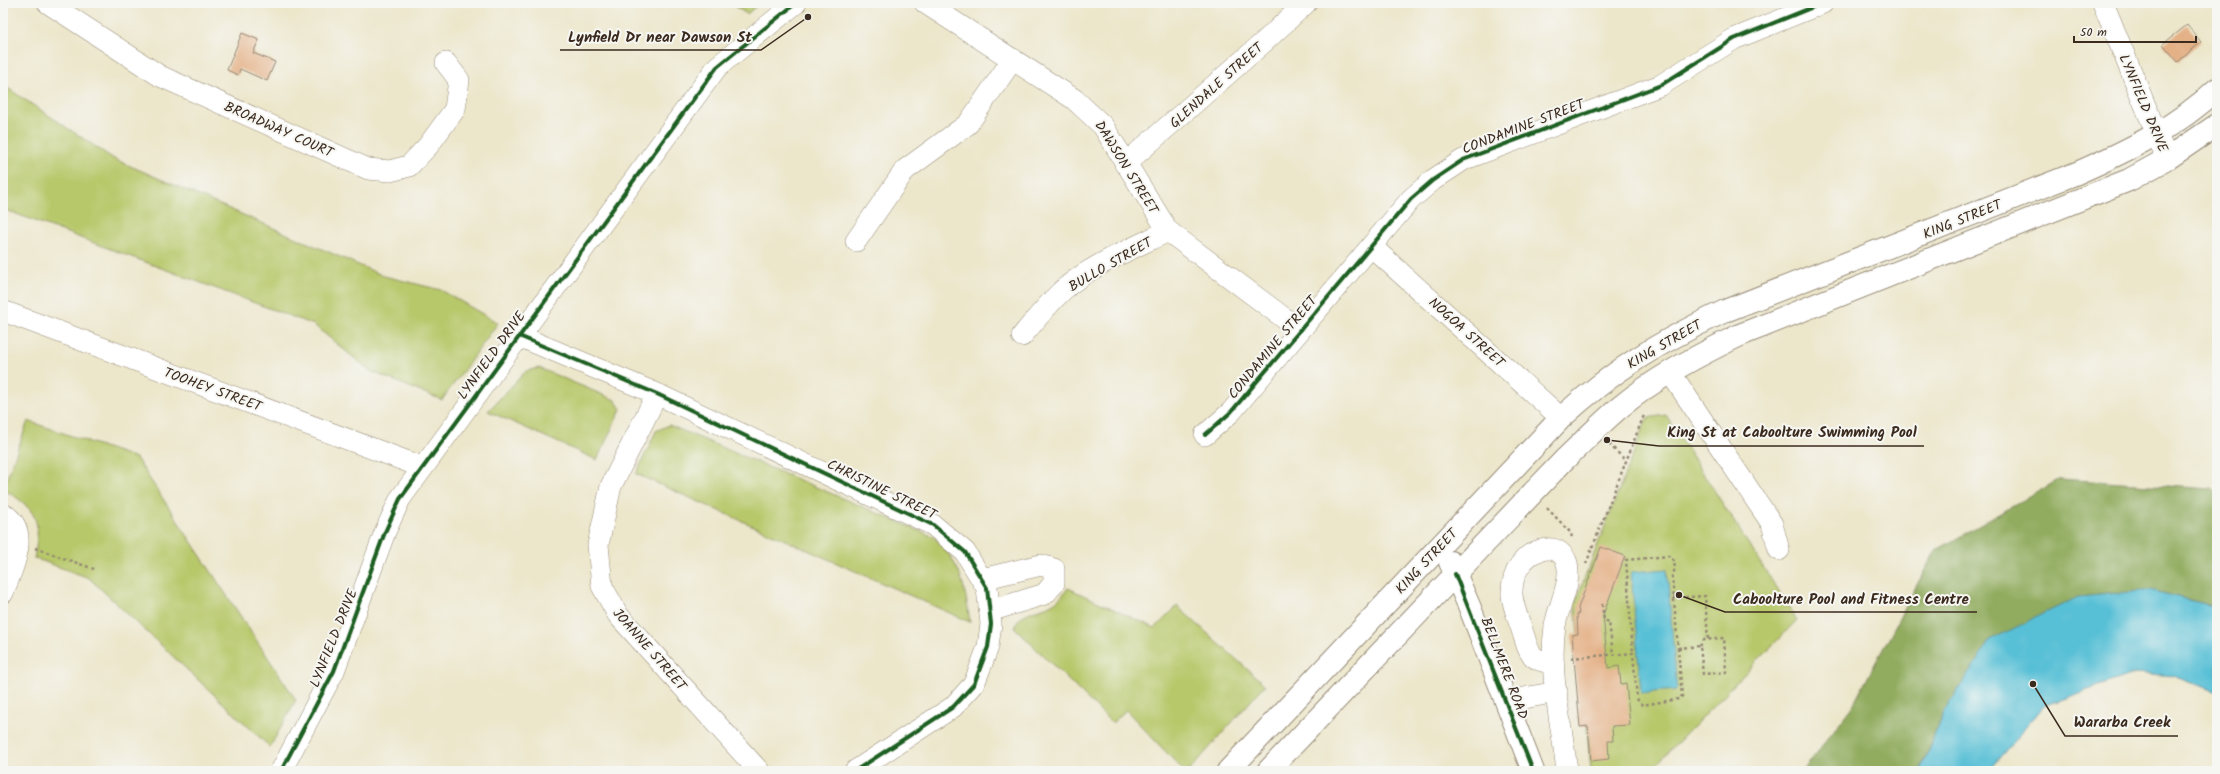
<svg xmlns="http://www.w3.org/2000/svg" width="2220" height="774" viewBox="0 0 2220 774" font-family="Kalam,sans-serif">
  <rect width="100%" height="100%" fill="#f6f6f2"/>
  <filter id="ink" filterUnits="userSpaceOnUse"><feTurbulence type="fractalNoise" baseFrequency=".025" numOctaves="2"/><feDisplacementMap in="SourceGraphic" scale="8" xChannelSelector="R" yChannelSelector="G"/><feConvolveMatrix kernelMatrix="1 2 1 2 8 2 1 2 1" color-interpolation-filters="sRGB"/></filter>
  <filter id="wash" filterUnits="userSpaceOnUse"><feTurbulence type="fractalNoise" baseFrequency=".012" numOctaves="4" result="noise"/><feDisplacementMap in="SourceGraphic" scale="16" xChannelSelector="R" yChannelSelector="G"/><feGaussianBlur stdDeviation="0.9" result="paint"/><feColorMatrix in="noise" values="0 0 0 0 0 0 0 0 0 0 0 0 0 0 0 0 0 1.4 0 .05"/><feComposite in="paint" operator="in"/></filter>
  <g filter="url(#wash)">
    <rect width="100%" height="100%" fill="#ece6ca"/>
    <path fill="#b7c86a" stroke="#797944" d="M729 3H760L747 14Z
      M3 85 114 159 384 276 441 290 498 323 442 400 370 371 314 325 3 209Z
      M539 368 615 400 621 409 597 460 488 411 526 371Z
      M1666 415 1797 620 1650 771H1591L1575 603 1647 418Z
      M28 421 136 458 296 700 270 747 89 578 34 558C42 520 37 509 3 489Z
      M669 425 934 537C962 566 964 583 970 622L636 474 656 431Z
      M1068 588 1155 628 1177 606 1265 685 1189 771H1184L1126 710 1112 723 1015 628C1019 611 1036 612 1050 605 1058 601 1063 595 1068 588Z"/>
    <path fill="#91ac5e" stroke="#666b3e" d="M2060 479 2212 489 2217 493V607L2150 590 1942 715 1920 771H1803L1853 705 1935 551Z"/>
    <path fill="#59c0d6" stroke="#4a757a" d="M1667 569 1677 690 1641 693 1631 572Z
      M2150 590 2217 607V692L2176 676 2135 673 2044 706 1988 771H1920L1942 715 1990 640 2078 597Z"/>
    <g id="blocks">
      <path fill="#e4b187" d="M2187 25 2201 42 2178 62 2163 44Z
        M242 33 259 40 253 53 275 62 267 81 240 69 238 75 227 70Z
        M1601 547 1625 556 1603 615 1608 668 1619 666 1621 684 1626 683 1630 725 1612 726 1613 741H1608L1609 759 1591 761 1588 726 1580 727 1572 635 1578 634 1577 614H1579L1578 608Z"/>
    </g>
  </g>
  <g filter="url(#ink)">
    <use href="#blocks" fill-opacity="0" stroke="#948874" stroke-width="1"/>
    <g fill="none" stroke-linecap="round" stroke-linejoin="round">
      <defs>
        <path id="minor" d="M48 3 160 76 368 169 390 171 409 166 428 146 455 109 459 80 446 63
          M925 3 1074 99 1103 126 1168 231 1300 330
          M2103 3 2167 159
          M1125 164 1265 41 1306 3
          M856 241 905 170 968 124 1013 59
          M1372 247 1561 418
          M3 311 422 467
          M519 336 657 394 933 525 965 552 987 588 991 624 988 647 974 684 953 707 855 771
          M1022 336C1035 320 1048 304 1063 290 1091 265 1134 248 1168 231
          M1670 372 1772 524 1779 550
          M657 394 611 486 598 545 602 586 618 615 759 771
          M1205 435 1231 412 1411 199 1433 180 1463 160 1661 85 1734 39 1823 3
          M3 514C32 530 12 570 3 593
          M982 579 1041 565 1054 569V583L1045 594 990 611
          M1554 664C1548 662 1540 662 1534 657 1527 651 1525 638 1522 630 1518 618 1513 607 1512 595 1511 573 1524 551 1547 549 1557 548 1564 554 1567 563 1572 583 1558 606 1555 626 1548 673 1562 724 1567 771
          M1507 704 1524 698 1557 692
          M281 771 334 671 385 532 400 499 717 67 796 3"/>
        <path id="major" d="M1450 562 1470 608 1533 771
          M1228 771 1561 418C1614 369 1660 342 1725 311L2077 173C2127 151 2177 127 2217 89
          M1268 771 1565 459C1583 442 1600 424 1619 408 1655 378 1697 356 1740 335L2129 180 2167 159 2217 125"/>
      </defs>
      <use href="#minor" stroke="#948874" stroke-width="22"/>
      <use href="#major" stroke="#948874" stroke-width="24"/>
      <path stroke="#948874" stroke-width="2.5" stroke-dasharray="3 3" stroke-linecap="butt" d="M1609 444 1626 461
        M1547 508 1570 532 1572 537
        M35 548 94 569
        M1586 564 1644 415
        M1673 598 1705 596 1708 640
        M1602 604 1604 620 1609 622 1613 654
        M1678 648 1700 646 1703 674 1726 672 1724 638 1704 640 1700 646
        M1571 658 1633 653 1637 699 1642 705 1679 699 1682 696 1672 576 1675 569 1674 561 1669 556 1626 560 1633 653"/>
      <use href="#minor" stroke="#fff" stroke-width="21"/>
      <use href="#major" stroke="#fff" stroke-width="22"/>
      <defs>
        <path id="cycleway" d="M519 336 657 394 933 525 965 552 987 588 991 624 988 647 974 684 953 707 855 771
          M1205 435 1231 412 1411 199 1433 180 1463 160 1661 85 1734 39 1823 3
          M1455 574 1533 771
          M281 771 334 671 385 532 400 499 717 67 796 3"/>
      </defs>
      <use href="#cycleway" stroke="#f6f6f2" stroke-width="6"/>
      <use href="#cycleway" stroke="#1b5e20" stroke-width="4"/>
    </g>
  </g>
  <g text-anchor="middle" stroke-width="4" stroke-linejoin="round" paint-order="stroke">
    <g font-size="14" fill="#3b2a1e" stroke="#f6f6f2">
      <text transform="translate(1216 85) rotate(-42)" y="5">GLENDALE STREET</text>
      <text transform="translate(2144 103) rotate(67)" y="5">LYNFIELD DRIVE</text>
      <text transform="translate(1523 126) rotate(-21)" y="5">CONDAMINE STREET</text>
      <text transform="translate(279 129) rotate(24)" y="5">BROADWAY COURT</text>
      <text transform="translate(1127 167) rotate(58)" y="5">DAWSON STREET</text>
      <text transform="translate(1962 219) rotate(-22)" y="5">KING STREET</text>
      <text transform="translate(1110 264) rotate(-30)" y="5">BULLO STREET</text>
      <text transform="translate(1467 332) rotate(42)" y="5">NOGOA STREET</text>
      <text transform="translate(1664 344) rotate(-30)" y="5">KING STREET</text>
      <text transform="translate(1272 347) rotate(-50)" y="5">CONDAMINE STREET</text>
      <text transform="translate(491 355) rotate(-54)" y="5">LYNFIELD DRIVE</text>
      <text transform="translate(213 389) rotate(20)" y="5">TOOHEY STREET</text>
      <text transform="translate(882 489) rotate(26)" y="5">CHRISTINE STREET</text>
      <text transform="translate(1426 561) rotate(-47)" y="5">KING STREET</text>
      <text transform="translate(333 638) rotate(-68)" y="5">LYNFIELD DRIVE</text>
      <text transform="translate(650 649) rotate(49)" y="5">JOANNE STREET</text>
      <text transform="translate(1505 668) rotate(69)" y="5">BELLMERE ROAD</text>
    </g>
  </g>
  <path fill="none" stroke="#3b2a1e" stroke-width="1.5" d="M808 17L761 50H560M1607 440L1659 446H1924M1679 595L1725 612H1977M2033 684L2065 736H2178"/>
  <g fill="#3b2a1e" stroke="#f6f6f2" stroke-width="1.5">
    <circle cx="808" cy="17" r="4"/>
    <circle cx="1607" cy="440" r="4"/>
    <circle cx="1679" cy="595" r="4"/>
    <circle cx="2033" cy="684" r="4"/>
  </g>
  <g font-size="15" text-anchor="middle" font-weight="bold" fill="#3b2a1e" stroke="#f6f6f2" stroke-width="4" stroke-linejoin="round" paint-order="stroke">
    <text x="660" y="42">Lynfield Dr near Dawson St</text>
    <text x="1792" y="437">King St at Caboolture Swimming Pool</text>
    <text x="1851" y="604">Caboolture Pool and Fitness Centre</text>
    <text x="2122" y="727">Wararba Creek</text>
  </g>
  <rect width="2220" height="774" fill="none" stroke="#f6f6f2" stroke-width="16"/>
  <path d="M2074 36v6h122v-6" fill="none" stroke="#3b2a1e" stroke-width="2"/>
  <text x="2080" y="36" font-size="12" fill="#3b2a1e" stroke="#f6f6f2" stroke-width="3" paint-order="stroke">50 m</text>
</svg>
